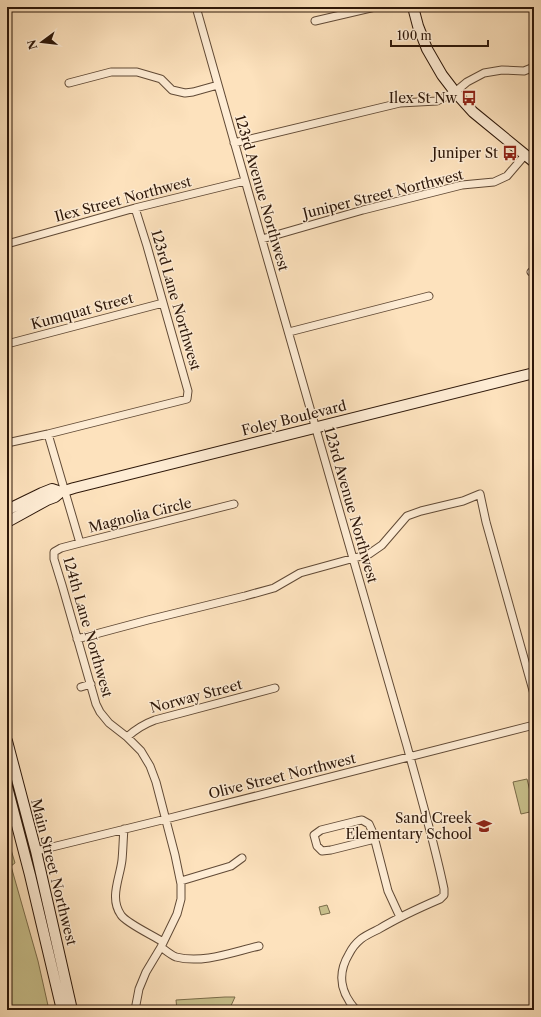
<svg xmlns="http://www.w3.org/2000/svg" width="541" height="1017" viewBox="0 0 541 1017" font-family="'Libre Caslon Text',serif">
  <rect width="100%" height="100%" fill="#fde2bd"/>
  <filter id="stains"><feTurbulence type="fractalNoise" baseFrequency=".005" numOctaves="4"/><feColorMatrix values="0 0 0 0 .2 0 0 0 0 .09 0 0 0 0 .02 0 0 0 .5 -.17"/></filter>
  <radialGradient id="worn" r=".72"><stop offset=".6" stop-color="#630" stop-opacity="0"/><stop offset="1" stop-color="#630" stop-opacity=".3"/></radialGradient>
  <path fill="#c8c08c" stroke="#7a6c4a" d="M527 779 534 807V811L521 814 513 782Z
    M7 836 15 863 11 866 38 961 49 1010H7Z
    M327 905 330 913 321 915 319 907Z
    M225 997H235L229 1010H177L176 1000Z"/>
  <g fill="none" stroke-linecap="round" stroke-linejoin="round">
    <defs>
      <path id="street" d="M196 7C246 183 295 358 346 534 366 605 387 675 407 746 420 794 434 841 444 889V895L440 899C419 908 399 917 379 929 373 932 366 935 361 939 356 943 352 948 349 954 337 974 340 992 356 1010
        M315 21 375 7
        M69 83 111 72H137L161 79 172 90 185 93 193 92 218 85
        M234 143 400 103 437 101 455 92 467 82 484 73 502 70 524 71 534 67
        M262 239 363 210 462 185 494 182 507 176 525 155
        M7 244 135 208 245 181
        M531 272 534 271
        M289 332 429 296
        M7 344 163 303
        M48 434 80 543
        M7 443 48 434 187 399 188 391 147 246 135 208
        M77 639 148 620 245 596 274 588 300 573 369 554 382 545 407 516 421 511 463 501 480 494 486 522 534 694
        M81 687 91 684
        M127 737C136 729 144 724 155 720L275 688
        M124 829C123 840 123 850 122 860 120 878 109 898 121 915 126 923 154 936 163 942
        M375 839 331 850 322 851 317 846 314 835 321 830 357 821 362 820 369 824 373 833 388 891 400 917
        M36 851 166 819 534 725
        M181 881 231 866 242 858
        M161 947C165 950 171 955 176 957 203 964 233 952 259 946
        M135 1010 139 989 146 972 161 947 177 914 181 899V884L175 855 156 782 150 766 141 751 127 737 109 723 100 712 96 704 62 585 54 559V552L61 548 80 543 234 504"/>
      <path id="secondary" d="M413 7 418 26 427 49 442 75 455 92 473 112 534 162
        M7 510 42 493 52 489 61 492
        M7 522 47 500 55 497 61 492 74 488 534 373
        M7 741 36 851 72 1010
        M7 787 30 875 62 1010"/>
    </defs>
    <use href="#street" stroke="#614a36" stroke-width="9"/>
    <use href="#secondary" stroke="#2d1709" stroke-width="12"/>
    <use href="#street" stroke="#feecd4" stroke-width="7"/>
    <use href="#secondary" stroke="#feecd4" stroke-width="10"/>
  </g>
  <defs>
    <symbol id="bus-bare" viewBox="-9 -9 18 18"><path d="M-5-6H5V4H4V6H2V4H-2V6H-4V4H-5ZM-3.5-4V0h7V-4ZM-3.5 1.2v1.5H-2V1.2ZM2 1.2v1.5H3.5V1.2Z" fill="#8f2418" stroke="#feecd4" stroke-width="2.5" paint-order="stroke"/></symbol>
    <symbol id="school-bare" viewBox="-9 -9 18 18"><path d="M0-5L7-2L0 1L-7-2ZM-4 1L0 2.5L4 1V4Q0 6-4 4Z" fill="#8f2418" stroke="#feecd4" stroke-width="2.5" paint-order="stroke"/></symbol>
  </defs>
  <g fill-rule="evenodd">
    <use href="#bus-bare" x="458" y="87" width="22" height="22"/>
    <use href="#bus-bare" x="499" y="142" width="22" height="22"/>
    <use href="#school-bare" x="473" y="815" width="22" height="22"/>
  </g>
  <g text-anchor="middle" stroke-width="3" stroke-linejoin="round" paint-order="stroke">
    <g font-size="14" fill="#2d1709" stroke="#feecd4" text-anchor="end">
      <text x="457" y="103">Ilex St Nw</text>
      <text x="498" y="158">Juniper St</text>
      <text x="472" y="823">Sand Creek<tspan x="472" dy="16">Elementary School</tspan></text>
    </g>
    <g font-size="14" fill="#2d1709" stroke="#feecd4">
      <text transform="translate(262 193) rotate(74)" y="5">123rd Avenue Northwest</text>
      <text transform="translate(383 194) rotate(-14)" y="5">Juniper Street Northwest</text>
      <text transform="translate(123 199) rotate(-15)" y="5">Ilex Street Northwest</text>
      <text transform="translate(176 300) rotate(74)" y="5">123rd Lane Northwest</text>
      <text transform="translate(82 311) rotate(-15)" y="5">Kumquat Street</text>
      <text transform="translate(294 418) rotate(-14)" y="5">Foley Boulevard</text>
      <text transform="translate(351 505) rotate(74)" y="5">123rd Avenue Northwest</text>
      <text transform="translate(140 515) rotate(-14)" y="5">Magnolia Circle</text>
      <text transform="translate(88 627) rotate(74)" y="5">124th Lane Northwest</text>
      <text transform="translate(196 696) rotate(-15)" y="5">Norway Street</text>
      <text transform="translate(282 776) rotate(-14)" y="5">Olive Street Northwest</text>
      <text transform="translate(54 872) rotate(76)" y="5">Main Street Northwest</text>
    </g>
  </g>
  <rect width="541" height="1017" fill="none" stroke="#fde2bd" stroke-width="24"/>
  <rect x="8" y="8" width="525" height="1001" fill="none" stroke="#2d1709" stroke-width="2"/>
  <rect x="12" y="12" width="517" height="993" fill="none" stroke="#2d1709"/>
  <g transform="translate(42 42) rotate(255)" stroke="#feecd4" stroke-width="3" paint-order="stroke">
  <path d="M0-3L7 15L0 10L-7 15Z" fill="#2d1709"/>
  <text y="-6" font-size="11" font-weight="bold" text-anchor="middle" fill="#2d1709">N</text>
  </g>
  <path d="M391 40v6h97v-6" fill="none" stroke="#2d1709" stroke-width="2"/>
  <text x="397" y="40" font-size="12" fill="#2d1709" stroke="#feecd4" stroke-width="3" paint-order="stroke">100 m</text>
  <rect width="100%" height="100%" filter="url(#stains)"/>
  <rect width="100%" height="100%" fill="url(#worn)"/>
</svg>
